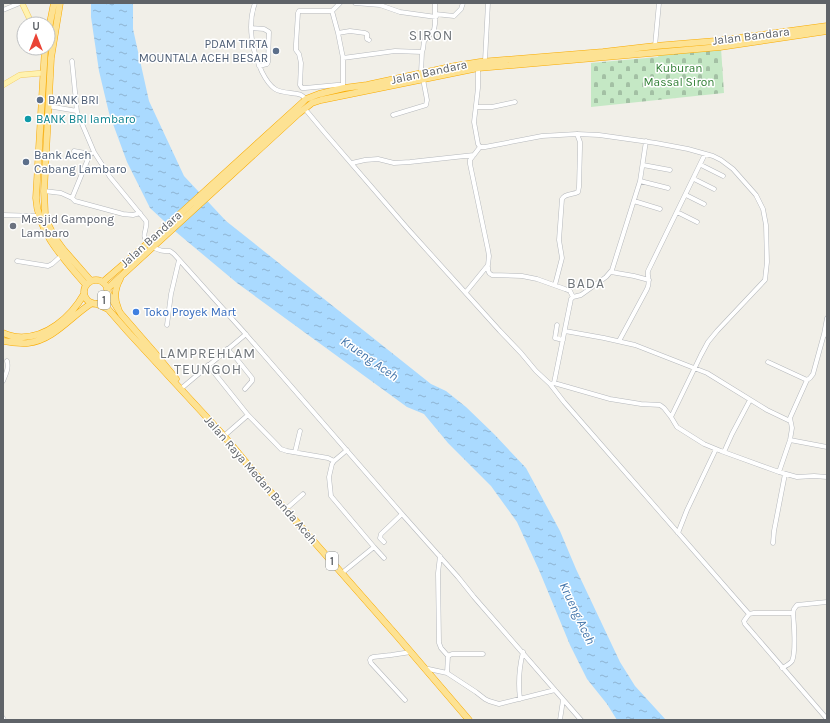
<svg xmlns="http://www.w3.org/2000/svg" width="830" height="723" viewBox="0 0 830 723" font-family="Karla,sans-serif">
  <defs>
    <pattern id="cemetery-stones" width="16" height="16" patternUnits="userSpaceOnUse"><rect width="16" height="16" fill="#c5e8c5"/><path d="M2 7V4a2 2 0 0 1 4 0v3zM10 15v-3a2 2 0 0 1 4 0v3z" fill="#a3c0a4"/></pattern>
    <pattern id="water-ripples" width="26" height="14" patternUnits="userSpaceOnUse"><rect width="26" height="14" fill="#aadaff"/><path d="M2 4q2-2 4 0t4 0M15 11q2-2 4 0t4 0" fill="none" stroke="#8eb4d2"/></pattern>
  </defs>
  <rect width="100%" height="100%" fill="#f1efe8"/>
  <path fill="url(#cemetery-stones)" d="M721 48 724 93 591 107V63L658 57 659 54Z"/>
  <path fill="url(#water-ripples)" d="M91 3H133V29L149 101 184 176 226 221 431 384 446 391 466 407 494 434 526 468 560 531 576 569 620 662 635 686 666 720H617L607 704 587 679 570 645 539 570 517 522 491 486 448 443 424 414 407 407 237 283 176 232 150 208 127 162 109 113 99 71 91 17Z"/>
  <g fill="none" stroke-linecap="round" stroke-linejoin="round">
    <defs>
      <path id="minor" d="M255 3C247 25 252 51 262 72 265 78 269 85 275 89 283 94 295 92 301 95 303 96 305 98 306 99
        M340 3 332 11 338 33 343 58
        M355 3 380 5 400 12 436 17
        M3 10 20 3
        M332 11H299L298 13 296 44V50L299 54 301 63 300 85 302 88H305L337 85H343
        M435 14 454 16 461 9 463 3
        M251 28 264 29 269 32 268 62 267 64 259 66
        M338 33 350 31 365 33 367 34V39L369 40
        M655 46 659 3
        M72 61 77 112 94 152 110 177 146 221C148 230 140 235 148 243
        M485 61 488 3
        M478 68V88L474 122 478 144 480 147
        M421 73 422 52
        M344 88 343 85V58L395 51 422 52 423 49 424 41 434 30 435 24V3
        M48 106 77 111
        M476 107H492L515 102
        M305 109 325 133 407 228 500 331 521 353 536 371 550 384 554 383 610 399 641 404 660 405 664 408 671 417 677 427 704 444 721 451 779 472 797 477 814 476 827 477
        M393 115 426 105 427 100 423 79
        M480 147H485L542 136 577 134 599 135 656 143 688 149 713 156 721 160 733 169 756 195 763 209 766 225 767 262 765 280 717 331 708 342 701 355 671 417
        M74 151 91 154
        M90 154 72 198 75 201 123 214 133 215 140 213
        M352 163 365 160 378 159 394 163 410 162 474 155
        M643 165 670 170
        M701 165 723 176
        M694 179 714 189
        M640 181 668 188
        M44 191 61 193 72 198
        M686 195 704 204
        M634 201 660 209
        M677 212 697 222
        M3 215 39 216
        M153 247C159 251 163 251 170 251L174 254 243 331 402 514 458 577 474 597 581 720
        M17 261 48 266 52 264 61 256
        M488 267C488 271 488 273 492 275L522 276 537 279 565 289 570 291 573 297
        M611 272 634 276 649 280
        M555 285 562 258 559 240 562 199C565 193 573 195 578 192L579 187 580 148V142L577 134
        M466 292 488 265 489 256 488 250 470 164V160L480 147
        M827 318 824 334 827 335
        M167 325 171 294 179 260
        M557 325 555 338 563 340
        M565 331 604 338 635 345 694 368 707 373 767 410 790 421
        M619 341 647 289C651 280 647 279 648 271L705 154
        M227 349 236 358 252 378V381L245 389
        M768 362 807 380
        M208 365 248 415
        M3 381C6 374 9 368 7 361
        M554 383 571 299 573 297 581 295 606 277 612 270 640 181 646 141
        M550 384 564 402 749 614 744 621 745 624 827 719
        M183 387 246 334
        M224 436 248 415 281 449 287 451 328 458 334 461 347 450
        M790 440 827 447
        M295 452 300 431
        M724 452 732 434 750 400
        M334 461 332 464 329 477 331 496 374 547 384 558
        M779 472 790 440 792 428 790 418 807 380 810 378 813 374 824 334
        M286 509 303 494
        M678 533 687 510 716 449
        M384 542 380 538 381 534 402 514
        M773 543 774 531 785 474
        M440 556 438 573 439 643 441 648 448 656 447 673
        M342 573 374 547
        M749 614 754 613H793L794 609 797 605 827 602
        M448 656 452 654H483
        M424 668 447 673 476 692 485 699 489 701 499 704 555 690
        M782 668C786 666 790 664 792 661 796 653 794 623 793 613
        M520 699C518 683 519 668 523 652
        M405 700 371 663 370 660 371 658 373 657 391 655 411 652
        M3 718 4 720
        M560 720 563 700"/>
      <path id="major" d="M22 3 32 24
        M3 85 20 75 43 73"/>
      <path id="highway" d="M60 3 51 58 44 191 45 214 46 220 55 238 63 249 91 281
        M48 33 54 3
        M45 48 36 198C38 233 64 259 86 285
        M84 292a12 12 0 1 1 24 0a12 12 0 1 1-24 0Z
        M103 282 148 243 303 102 306 99 319 94 344 88 367 85 455 66 480 62 603 52 655 46 716 41 827 26
        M107 289 298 114 312 103 321 100 478 68 720 47 827 31
        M108 293 121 314 154 352 176 379
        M97 304 108 309 129 333 224 436 273 495 397 636 469 720
        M118 308C114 299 115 288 120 279
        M3 333C8 335 13 337 18 337 46 339 71 317 84 294
        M3 341C11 342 20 344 28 343 54 340 71 316 92 303"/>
    </defs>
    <use href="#minor" stroke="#b5b8bc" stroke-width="5"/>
    <use href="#major" stroke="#f2c960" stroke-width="6"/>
    <use href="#highway" stroke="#f9ab00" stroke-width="7"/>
    <use href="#minor" stroke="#fff" stroke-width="4"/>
    <use href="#major" stroke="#fff2af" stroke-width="5"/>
    <use href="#highway" stroke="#fde293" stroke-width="6"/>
  </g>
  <g fill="#5c6f8a" stroke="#fff" stroke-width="1.5">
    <circle cx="276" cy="51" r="4"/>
    <circle cx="40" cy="100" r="4"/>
    <circle cx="26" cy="162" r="4"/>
  </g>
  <circle fill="#0f9aa8" stroke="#fff" stroke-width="1.5" cx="28" cy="119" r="4"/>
  <circle fill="#6b7280" stroke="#fff" stroke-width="1.5" cx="13" cy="226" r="4"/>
  <circle fill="#3f7fe0" stroke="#fff" stroke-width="1.5" cx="136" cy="312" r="4"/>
  <g text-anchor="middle" stroke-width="3" stroke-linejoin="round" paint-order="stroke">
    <g fill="#fff" stroke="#8f9295" stroke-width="1">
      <rect x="98" y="291" width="12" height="18" rx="3"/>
      <rect x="326" y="552" width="12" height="18" rx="3"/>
    </g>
    <g font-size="11" font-weight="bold" fill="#5f6368">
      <text x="104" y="304">1</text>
      <text x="332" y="565">1</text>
    </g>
    <g font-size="12" fill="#5f6368" stroke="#fff">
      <text transform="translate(751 36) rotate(-7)" y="4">Jalan Bandara</text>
      <text transform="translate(429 72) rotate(-12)" y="4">Jalan Bandara</text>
      <text transform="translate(151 239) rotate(-42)" y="4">Jalan Bandara</text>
      <text transform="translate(261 480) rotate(49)" y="4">Jalan Raya Medan Banda Aceh</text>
    </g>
    <g font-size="12" fill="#4e5e75" stroke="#fff" text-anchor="start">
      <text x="268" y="48" text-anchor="end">PDAM TIRTA<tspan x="268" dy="14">MOUNTALA ACEH BESAR</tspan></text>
      <text x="48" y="104">BANK BRI</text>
      <text x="34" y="159">Bank Aceh<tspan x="34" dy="14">Cabang Lambaro</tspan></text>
    </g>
    <g font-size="12" fill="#348238" stroke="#fff">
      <text x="679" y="72">Kuburan<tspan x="679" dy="14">Massal Siron</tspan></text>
    </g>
    <g font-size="12" fill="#0d838f" stroke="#fff" text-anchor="start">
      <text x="36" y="123">BANK BRI lambaro</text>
    </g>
    <g font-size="12" fill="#5b616d" stroke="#fff" text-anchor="start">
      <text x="21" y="223">Mesjid Gampong<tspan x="21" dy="14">Lambaro</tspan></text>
    </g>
    <g font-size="12" fill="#366cbe" stroke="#fff" text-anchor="start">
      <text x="144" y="316">Toko Proyek Mart</text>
    </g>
    <g font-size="13" font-style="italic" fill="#4174aa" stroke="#fff">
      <text transform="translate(370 358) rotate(35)" y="5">Krueng Aceh</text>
      <text transform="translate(578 613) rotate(65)" y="5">Krueng Aceh</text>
    </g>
    <g font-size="14" letter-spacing="1" fill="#70757a" stroke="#fff">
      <text x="431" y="40">SIRON</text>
      <text x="586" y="288">BADA</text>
      <text x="208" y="358">LAMPREHLAM<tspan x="208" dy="16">TEUNGOH</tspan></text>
    </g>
  </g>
  <rect width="830" height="723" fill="none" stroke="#5f6368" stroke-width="8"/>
  <g transform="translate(36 36)"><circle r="19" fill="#ffffff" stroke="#bfc1c3"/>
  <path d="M0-3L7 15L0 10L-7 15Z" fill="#ea4335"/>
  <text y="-6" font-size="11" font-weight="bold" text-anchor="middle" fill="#5f6368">U</text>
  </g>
</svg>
